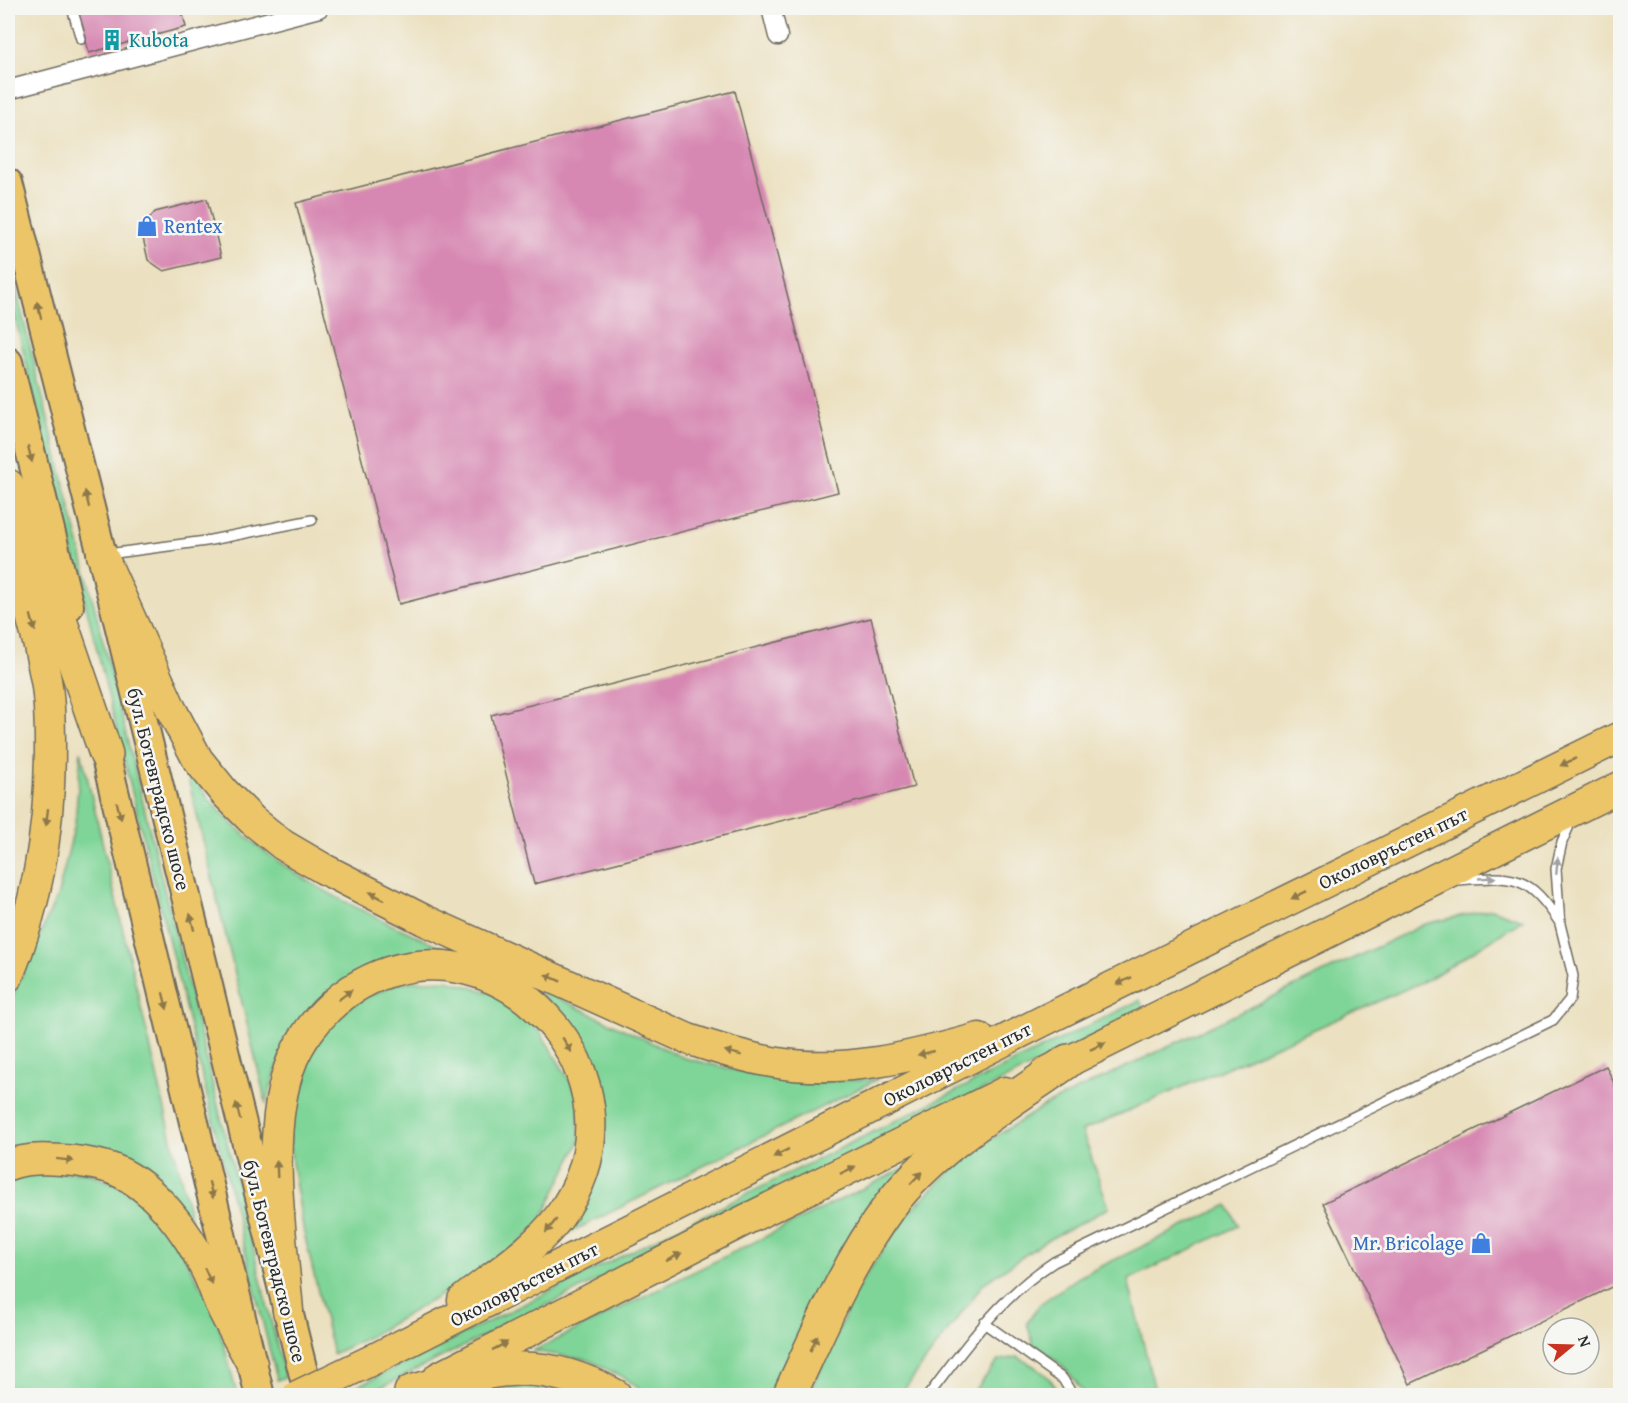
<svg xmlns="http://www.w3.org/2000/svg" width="1628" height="1403" viewBox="0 0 1628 1403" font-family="'Gentium Book Plus',serif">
  <rect width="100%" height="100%" fill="#f6f6f2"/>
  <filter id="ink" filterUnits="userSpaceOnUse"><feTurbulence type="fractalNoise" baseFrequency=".0167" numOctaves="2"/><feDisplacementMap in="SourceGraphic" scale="12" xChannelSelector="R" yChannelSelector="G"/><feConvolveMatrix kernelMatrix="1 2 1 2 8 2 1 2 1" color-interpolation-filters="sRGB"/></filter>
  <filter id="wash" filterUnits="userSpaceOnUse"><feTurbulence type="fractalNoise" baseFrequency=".008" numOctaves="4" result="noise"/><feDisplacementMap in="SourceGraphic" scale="24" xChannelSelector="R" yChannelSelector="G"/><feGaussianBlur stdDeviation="1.35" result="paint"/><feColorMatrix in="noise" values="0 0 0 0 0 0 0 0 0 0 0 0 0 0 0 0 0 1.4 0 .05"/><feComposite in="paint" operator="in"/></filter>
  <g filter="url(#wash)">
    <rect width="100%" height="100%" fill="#ebe0bf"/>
    <path fill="#7fd598" stroke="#558062" stroke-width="1.5" d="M8 257 285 1377 277 1380 8 289Z
      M81 751 194 1234 152 1183 8 1158V1007L58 894 75 824Z
      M183 757C192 771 199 787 210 800 272 874 371 916 458 954L414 956 281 1055 266 1103Z
      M1491 909 1523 920 1429 979 1082 1131 1109 1208 1044 1242 983 1284 900 1395 808 1396 857 1290 904 1217 969 1153 1046 1105 1425 924Z
      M447 980 492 993 532 1018 579 1096V1143L538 1226 498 1262 370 1336 333 1354 304 1233 292 1163 288 1117 302 1066 321 1033 354 1003 399 982Z
      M535 987 684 1058 744 1072 801 1082 878 1079 555 1240 592 1192 602 1159 607 1120 599 1079 583 1043 563 1017Z
      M1140 1000 1144 1011 365 1395 338 1396Z
      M923 1159 782 1395H647L625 1378 588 1360 533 1351Z
      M84 1172 121 1186 162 1219 215 1310 237 1395H8V1176L15 1173Z
      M1228 1205 1238 1226 1128 1280 1156 1395H1084C1071 1371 1056 1359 1033 1344L1027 1323 1040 1304 1079 1277Z
      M1017 1357C1034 1365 1054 1377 1059 1395H971L998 1361Z
      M525 1384 580 1396H456L472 1388Z"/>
    <g id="blocks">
      <path fill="#d788b2" d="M77 8H181L186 27 89 53Z
        M735 91 838 492 399 604 296 203Z
        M207 199 221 257 164 271 148 260 141 229 155 212Z
        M871 618 914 787 534 884 491 715Z
        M1606 1066 1620 1096V1283L1410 1384 1323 1203Z"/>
    </g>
  </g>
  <g filter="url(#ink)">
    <use href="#blocks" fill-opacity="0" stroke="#6e6a5f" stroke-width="1.5"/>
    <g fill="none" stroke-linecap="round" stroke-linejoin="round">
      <defs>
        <path id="service" d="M72 8 81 39
          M108 554 206 541 312 520
          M1458 880C1514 876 1527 873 1560 923
          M984 1323 1063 1379 1073 1396
          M928 1396C966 1346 1001 1296 1054 1262L1553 1020 1570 999 1573 976 1560 924 1556 869 1562 842 1572 819"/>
        <path id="minor" d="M771 8 778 36
          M8 90 319 8"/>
        <path id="primary" d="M8 183 102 555 309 1396
          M8 362 69 606
          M100 733 260 1396"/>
        <path id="trunk" d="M8 548C25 590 38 635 46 680 50 702 50 726 50 748 50 826 38 904 8 976
          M102 555 171 709 198 760 224 792 252 820 283 845 324 869 424 920 688 1039C715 1048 743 1057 772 1062 842 1075 912 1057 979 1038
          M1045 1073 1620 787
          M8 1165C29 1157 53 1159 75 1161 88 1163 104 1165 115 1170 155 1187 188 1232 206 1270 212 1281 215 1293 220 1304 229 1324 242 1344 252 1364
          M288 1311C282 1235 263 1129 293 1058 305 1031 327 1006 351 990 493 899 661 1079 559 1217 534 1250 495 1274 463 1300
          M374 1359 1043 1021 1620 737
          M439 1377 747 1219 1005 1092"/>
        <path id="motorway" d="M8 486 48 585 106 754
          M411 1392C491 1370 536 1352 615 1396
          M789 1396C819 1331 847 1264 889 1207 932 1148 1009 1103 1068 1061"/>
      </defs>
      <use href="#service" stroke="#6e6a5f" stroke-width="12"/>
      <use href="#minor" stroke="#6e6a5f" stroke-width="21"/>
      <use href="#primary" stroke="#6e6a5f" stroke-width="32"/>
      <use href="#trunk" stroke="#6e6a5f" stroke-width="33"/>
      <use href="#motorway" stroke="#6e6a5f" stroke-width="36"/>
      <use href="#service" stroke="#fff" stroke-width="9"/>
      <use href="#minor" stroke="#fff" stroke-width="18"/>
      <use href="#primary" stroke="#edc569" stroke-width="28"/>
      <use href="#trunk" stroke="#edc569" stroke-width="30"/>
      <use href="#motorway" stroke="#edc569" stroke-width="33"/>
      <defs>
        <path id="trunk-bridge" d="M297 1396 374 1359"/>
      </defs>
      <use href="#trunk-bridge" stroke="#6e6a5f" stroke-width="33" stroke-linecap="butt"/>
      <use href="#trunk-bridge" stroke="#edc569" stroke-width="30"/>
    </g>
    <defs><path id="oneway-solid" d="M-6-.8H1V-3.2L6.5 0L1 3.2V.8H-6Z" transform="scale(1.5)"/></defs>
    <g fill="#8c784a">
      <use href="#oneway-solid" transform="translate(39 310) rotate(-104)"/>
      <use href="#oneway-solid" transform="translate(30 454) rotate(76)"/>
      <use href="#oneway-solid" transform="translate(87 499) rotate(-104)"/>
      <use href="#oneway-solid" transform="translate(33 623) rotate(75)"/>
      <use href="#oneway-solid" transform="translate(1568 762) rotate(154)"/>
      <use href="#oneway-solid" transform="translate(119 811) rotate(76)"/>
      <use href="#oneway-solid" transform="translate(47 817) rotate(97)"/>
      <use href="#oneway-solid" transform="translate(1299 895) rotate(154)"/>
      <use href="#oneway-solid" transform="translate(377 896) rotate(-153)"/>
      <use href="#oneway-solid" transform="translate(192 922) rotate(-104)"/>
      <use href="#oneway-solid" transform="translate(553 978) rotate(-156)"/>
      <use href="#oneway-solid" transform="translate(1124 981) rotate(154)"/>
      <use href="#oneway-solid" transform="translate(345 995) rotate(-37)"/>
      <use href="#oneway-solid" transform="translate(165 1001) rotate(76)"/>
      <use href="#oneway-solid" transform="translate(567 1045) rotate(59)"/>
      <use href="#oneway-solid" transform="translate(1098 1046) rotate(-26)"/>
      <use href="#oneway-solid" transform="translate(733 1053) rotate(-165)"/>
      <use href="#oneway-solid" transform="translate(926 1053) rotate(167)"/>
      <use href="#oneway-solid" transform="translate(238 1111) rotate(-104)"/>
      <use href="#oneway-solid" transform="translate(781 1153) rotate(153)"/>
      <use href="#oneway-solid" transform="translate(65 1160) rotate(7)"/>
      <use href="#oneway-solid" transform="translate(277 1169) rotate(-92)"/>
      <use href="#oneway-solid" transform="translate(848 1170) rotate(-26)"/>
      <use href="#oneway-solid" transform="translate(916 1178) rotate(-46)"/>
      <use href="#oneway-solid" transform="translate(211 1190) rotate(76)"/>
      <use href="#oneway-solid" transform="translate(551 1226) rotate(129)"/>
      <use href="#oneway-solid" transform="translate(674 1257) rotate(-27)"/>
      <use href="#oneway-solid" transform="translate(208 1276) rotate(66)"/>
      <use href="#oneway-solid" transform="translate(814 1343) rotate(-65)"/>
      <use href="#oneway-solid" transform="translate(500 1346) rotate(-27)"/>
    </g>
    <g fill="#a0a0a0">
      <use href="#oneway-solid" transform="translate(1557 866) rotate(-85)"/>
      <use href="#oneway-solid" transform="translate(1487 878) rotate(-3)"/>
    </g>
  </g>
  <defs>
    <symbol id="building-bare" viewBox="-9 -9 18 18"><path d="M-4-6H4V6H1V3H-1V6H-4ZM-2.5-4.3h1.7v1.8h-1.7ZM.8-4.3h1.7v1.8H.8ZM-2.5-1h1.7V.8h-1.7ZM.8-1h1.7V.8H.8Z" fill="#0f9aa8" stroke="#f6f6f2" stroke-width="2.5" paint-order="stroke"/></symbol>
    <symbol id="shop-bare" viewBox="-9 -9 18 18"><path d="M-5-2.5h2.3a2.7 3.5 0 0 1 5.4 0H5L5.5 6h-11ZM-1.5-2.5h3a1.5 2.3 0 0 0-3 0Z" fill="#3f7fe0" stroke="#f6f6f2" stroke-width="2.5" paint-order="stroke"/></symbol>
  </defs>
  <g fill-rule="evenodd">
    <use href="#building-bare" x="97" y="25" width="30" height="30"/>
    <use href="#shop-bare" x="132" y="211" width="30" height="30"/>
    <use href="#shop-bare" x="1466" y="1228" width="30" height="30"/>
  </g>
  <g text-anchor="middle" stroke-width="5" stroke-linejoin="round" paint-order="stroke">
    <g font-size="20" fill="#0d838f" stroke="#f6f6f2" text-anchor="start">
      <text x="129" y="47">Kubota</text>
    </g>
    <g font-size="20" fill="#366cbe" stroke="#f6f6f2" text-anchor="start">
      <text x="164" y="233">Rentex</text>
      <text x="1464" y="1250" text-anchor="end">Mr. Bricolage</text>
    </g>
    <g font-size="20" fill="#2b2b2b" stroke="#f6f6f2">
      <text transform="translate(159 789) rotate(76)" y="7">бул. Ботевградско шосе</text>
      <text transform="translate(1393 848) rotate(-26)" y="7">Околовръстен път</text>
      <text transform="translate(957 1064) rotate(-27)" y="7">Околовръстен път</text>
      <text transform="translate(275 1261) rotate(76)" y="7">бул. Ботевградско шосе</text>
      <text transform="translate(524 1284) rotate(-27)" y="7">Околовръстен път</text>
    </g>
  </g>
  <rect width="1628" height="1403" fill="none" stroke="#f6f6f2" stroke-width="30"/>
  <g transform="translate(1571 1346) rotate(71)"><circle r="28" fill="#f6f6f2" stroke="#a5a5a2" stroke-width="1.5"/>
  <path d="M0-4.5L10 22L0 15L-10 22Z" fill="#c8321e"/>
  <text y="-9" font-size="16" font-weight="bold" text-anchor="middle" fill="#2b2b2b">N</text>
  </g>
</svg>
